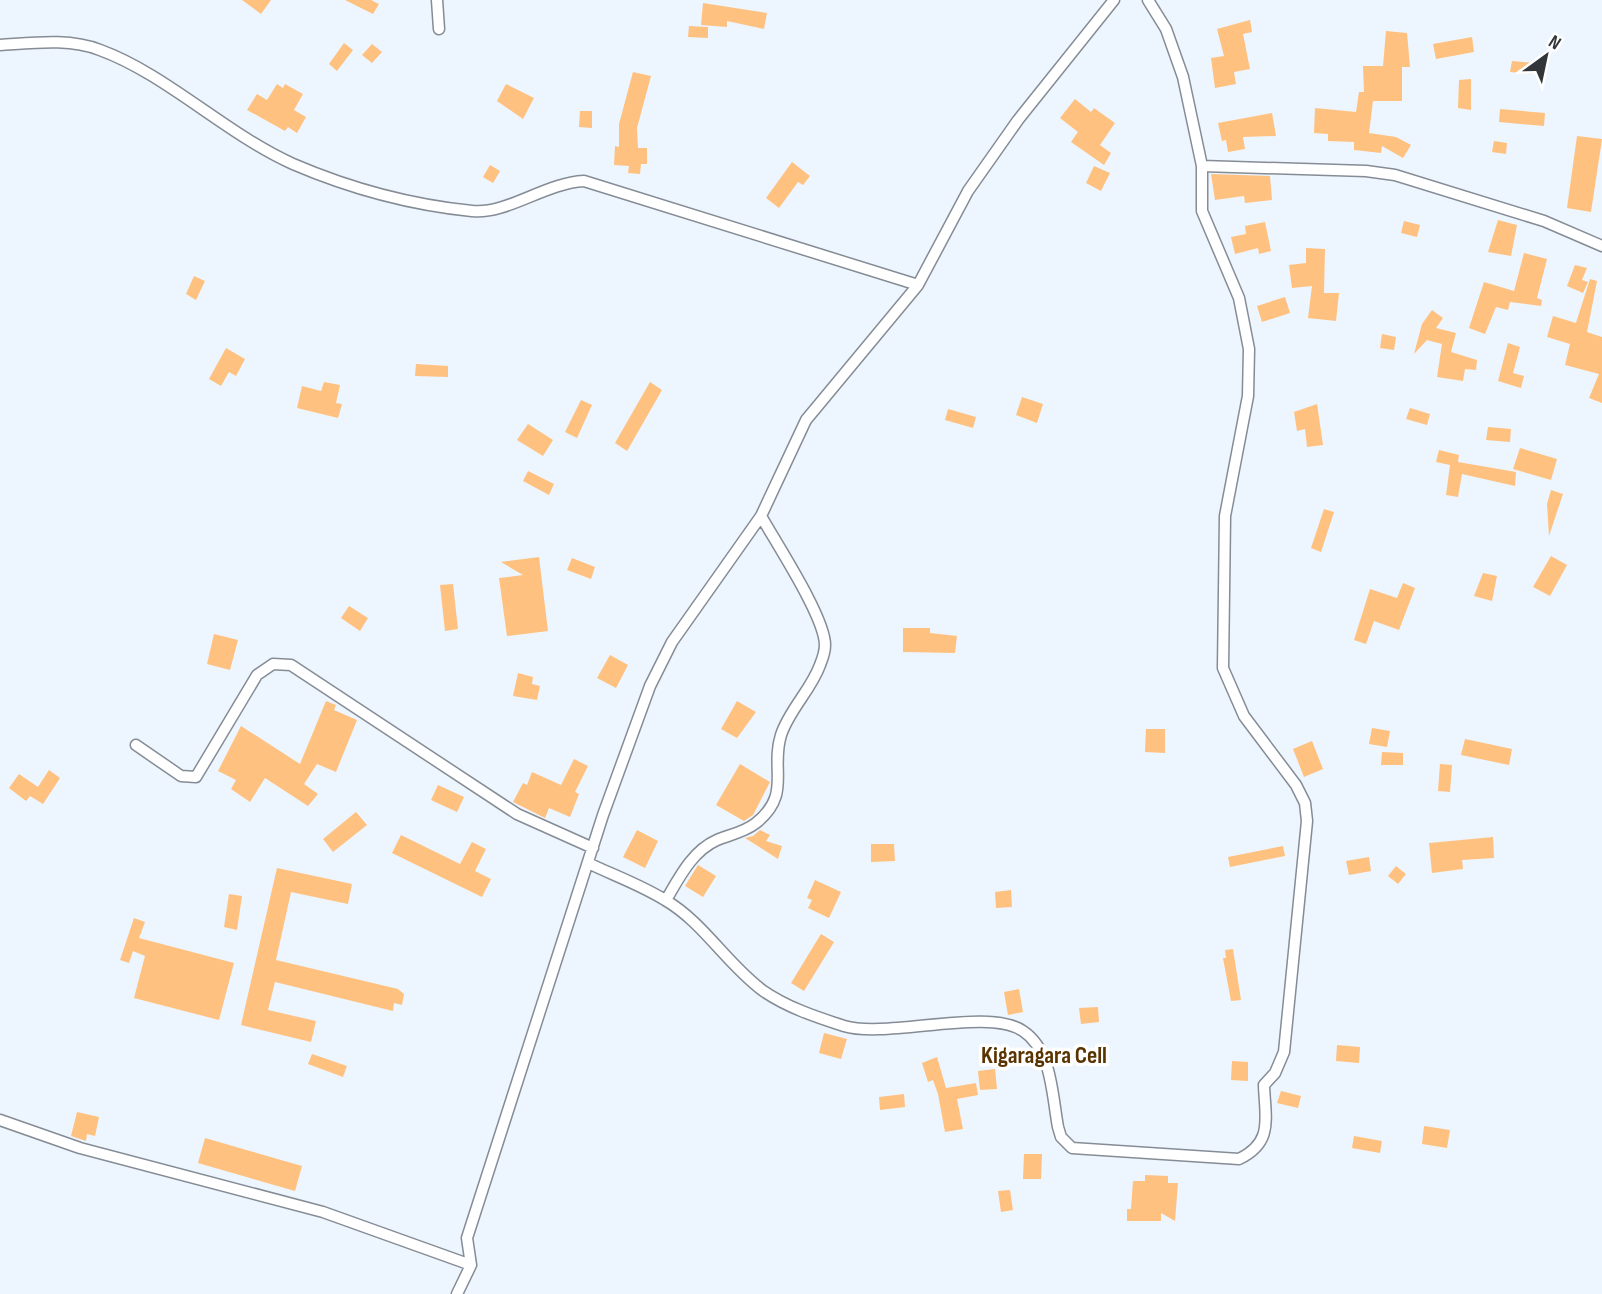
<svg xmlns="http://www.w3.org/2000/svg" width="1602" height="1294" viewBox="0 0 1602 1294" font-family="'Sofia Sans Condensed',sans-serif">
  <rect width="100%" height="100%" fill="#edf5ff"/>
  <path fill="#ffc17f" d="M242 0H271L261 14Z
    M345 0H371L379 4 373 14Z
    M703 3 767 13 764 29 727 21V27L701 25Z
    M1250 20 1252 32 1243 34 1250 69 1234 72 1236 84 1215 88 1211 58 1224 56 1217 29Z
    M689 26 708 27V38L688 37Z
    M1386 31 1407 33 1410 67H1402V101H1373L1369 133 1396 137 1411 145 1403 158 1382 146 1381 153 1354 150V142L1328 141V134L1314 133 1315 108 1356 112 1359 92H1364L1363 66H1383Z
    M1472 37 1474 52 1436 59 1433 44Z
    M344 43 353 50 337 71 329 64Z
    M372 44 382 52 372 63 362 55Z
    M1512 61 1534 63 1532 74 1510 72Z
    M633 72 651 76 637 128 638 148H647V164H641L640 174 628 173 629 166 614 165 615 146 619 147V124Z
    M1471 79V110L1458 108 1459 80Z
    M277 84 283 88 285 84 303 94 294 110 306 117 297 133 288 127 285 131 247 110 257 94 267 100Z
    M506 84 534 98 523 119 497 101Z
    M1075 99 1091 112 1094 108 1115 123 1100 145 1111 153 1104 165 1071 142 1078 132 1060 118Z
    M1500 109 1545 113 1544 126 1499 122Z
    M580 111H592V128L579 127Z
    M1272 113 1276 136 1243 137 1245 149 1228 152 1226 140 1222 141 1218 123Z
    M1577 136 1602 139 1591 212 1567 208Z
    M1494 141 1507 143 1506 154 1492 152Z
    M792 162 810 176 803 185 798 182 779 208 766 198Z
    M490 165 500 171 493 183 483 177Z
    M1094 166 1110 173 1101 191 1086 183Z
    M1211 174 1270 176 1272 200 1245 203 1244 196 1215 200Z
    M1498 220 1517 225 1511 256 1488 252Z
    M1404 221 1420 225 1417 237 1401 233Z
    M1265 222 1271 251 1259 254 1258 248 1235 254 1231 237 1246 234 1245 226Z
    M1306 248 1325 249 1324 293H1339L1336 321 1308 318 1312 286 1292 288 1289 265 1306 263Z
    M1524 253 1547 259 1537 298 1542 300 1541 306 1510 302 1508 310 1496 307 1485 334 1469 328 1484 282 1514 291Z
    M1575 265 1587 268 1582 280 1588 282 1583 293 1567 286Z
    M194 276 205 281 196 300 186 294Z
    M1590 279 1597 281 1587 332 1602 337V403L1589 398 1599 374 1565 365 1570 344 1547 337 1553 316 1576 323Z
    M1285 297 1290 313 1262 322 1257 306Z
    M1432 310 1443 318 1436 328 1456 333 1451 352 1477 360 1476 370 1465 369 1463 381 1437 377 1442 344 1427 340 1414 354 1422 324Z
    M1382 334 1396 337 1394 350 1380 348Z
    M1508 343 1520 347 1513 373 1524 376 1521 388 1498 381Z
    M226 348 245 359 236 376 229 372 221 386 209 379Z
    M416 364 448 366V377L415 376Z
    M324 382 340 385 336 403 342 404 338 418 297 408 302 386 321 391Z
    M650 382 662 390 627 451 615 443Z
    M1022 397 1043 404 1037 423 1016 415Z
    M581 400 592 405 577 438 565 432Z
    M1317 404 1323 445 1307 447 1305 429 1297 431 1294 412Z
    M1410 408 1430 414 1427 425 1406 419Z
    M948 409 976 417 973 428 945 420Z
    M528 424 553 440 543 456 517 440Z
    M1488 427 1511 429 1510 442 1486 440Z
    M1520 448 1557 459 1551 480 1513 469Z
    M1439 450 1459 455 1458 462 1516 472 1515 486 1462 474 1458 497 1446 495 1450 465 1436 462Z
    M528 471 554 484 549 495 523 481Z
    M1551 490 1563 494 1549 536 1547 504Z
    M1324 509 1334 512 1321 552 1311 548Z
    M1551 556 1567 565 1550 596 1533 587Z
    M539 557 548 631 507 636 499 578 523 575 501 562Z
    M572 558 595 567 591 579 567 570Z
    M1483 573 1497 576 1492 601 1474 596Z
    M1403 583 1415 588 1399 630 1374 621 1366 644 1354 640 1370 589 1397 598Z
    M453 584 458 629 445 631 440 585Z
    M349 606 368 618 360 631 341 618Z
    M903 628H930V633L957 636 955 653 903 652Z
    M214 634 238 640 230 670 207 664Z
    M610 655 628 665 616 688 597 678Z
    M518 673 533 677 532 684 540 686 537 700 513 696Z
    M326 701 336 705 334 710 357 720 336 772 317 764 304 784 318 794 308 806 265 778 250 802 231 789 236 780 218 771 241 726 300 764Z
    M737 701 756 712 737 738 721 729Z
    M1372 728 1390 731 1387 747 1369 744Z
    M1146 729H1165V753L1145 752Z
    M1465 739 1512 749 1509 765 1461 755Z
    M1312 741 1323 769 1304 777 1293 749Z
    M1382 752 1403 753V765H1381Z
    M574 759 588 766 575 792 579 794 570 817 549 808 545 818 513 802 523 783 527 785 532 772 561 785Z
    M740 764 770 782 753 815 744 821 716 805Z
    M1440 764 1452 765 1450 792 1438 791Z
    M49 770 60 778 43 804 30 796 26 801 9 788 19 774 38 787Z
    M438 785 464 797 457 812 431 800Z
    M356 812 367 825 333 852 323 839Z
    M637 830 658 841 645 868 623 857Z
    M760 830 770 835 766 841 782 846 778 859 745 838 753 836Z
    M401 835 460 864 472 842 486 849 475 871 491 879 482 897 392 853Z
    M1493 837 1494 858 1462 860 1463 869 1432 873 1429 843Z
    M871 844H894L895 861 871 862Z
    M1283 846 1285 856 1230 867 1228 857Z
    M1369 857 1371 871 1349 875 1346 861Z
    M698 865 716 876 703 897 685 886Z
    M1396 866 1406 874 1398 884 1388 876Z
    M277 868 352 884 348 904 291 892 276 960 398 989 404 994 402 1005 394 1003 393 1011 275 982 268 1010 316 1021 311 1042 241 1025Z
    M815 880 841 892 829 918 808 908 812 900 807 898Z
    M1011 890 1012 907 996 908 995 892Z
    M229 894 242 896 237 930 224 927Z
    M134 918 145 922 139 938 234 963 219 1020 134 998 145 956 133 951 129 963 120 960Z
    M821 934 834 942 804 991 791 983Z
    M1233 949 1241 1000 1231 1001 1223 958H1226L1225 950Z
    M1019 989 1023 1012 1008 1015 1004 992Z
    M1098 1007 1099 1022 1081 1024 1079 1008Z
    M824 1033 847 1039 841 1059 819 1053Z
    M1337 1045 1360 1047 1359 1063 1336 1061Z
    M312 1054 347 1066 343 1077 308 1064Z
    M937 1057 946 1088 976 1083 978 1095 957 1099 963 1129 945 1132 938 1094 933 1080 928 1082 922 1063Z
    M1232 1061 1248 1062V1081L1231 1080Z
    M995 1069 997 1089 980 1090 978 1071Z
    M1281 1091 1301 1096 1298 1108 1277 1103Z
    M904 1094 905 1107 880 1110 879 1097Z
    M77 1112 99 1117 95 1136 87 1134 86 1141 71 1136Z
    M1424 1126 1450 1130 1447 1148 1422 1144Z
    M1354 1136 1382 1141 1380 1153 1352 1148Z
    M205 1138 302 1166 295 1191 198 1163Z
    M1024 1154H1042L1041 1179H1023Z
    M1145 1175 1168 1176V1183H1178L1175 1221 1161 1213V1221H1127V1209H1131L1133 1181H1145Z
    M1010 1190 1013 1210 1001 1212 998 1191Z"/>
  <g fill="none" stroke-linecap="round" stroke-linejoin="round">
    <defs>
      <path id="minor" d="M437 0 439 29
        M0 45C33 43 69 38 100 50 166 74 226 134 293 164 349 188 412 205 472 211 506 215 545 183 584 181L918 285
        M1202 166 1366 171 1395 175 1544 221 1602 246
        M136 745 181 776 196 777 257 675 273 664 291 665 517 814 593 848
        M588 863C613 875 641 885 665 900 703 922 726 963 762 990 786 1007 816 1017 844 1026 887 1039 988 1007 1023 1031 1052 1050 1052 1095 1058 1127L1061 1137 1072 1148 1239 1159C1274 1142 1265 1118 1264 1085L1275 1073 1284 1052 1307 821 1305 803 1296 785 1244 716 1223 668 1225 516 1248 396 1249 349 1239 298 1202 211V166L1183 77 1166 29 1148 0
        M666 900C679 878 692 851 717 840 729 835 745 832 756 823 792 794 770 770 781 735 789 710 811 690 820 665 822 660 825 651 825 645 825 617 776 543 761 516
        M0 1120 80 1148 323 1212 471 1265
        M457 1294 471 1265 467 1238 603 815 650 686 672 642 761 516 806 420 918 285 968 191 1018 120 1114 0"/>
    </defs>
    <use href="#minor" stroke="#858c95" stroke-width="13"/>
    <use href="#minor" stroke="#fff" stroke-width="10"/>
  </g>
  <g text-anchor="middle" stroke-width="7" stroke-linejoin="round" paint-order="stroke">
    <g font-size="24" font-weight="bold" fill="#593400" stroke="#fff">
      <text x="1044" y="1063">Kigaragara Cell</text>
    </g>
  </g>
  <g transform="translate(1546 56) rotate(33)" stroke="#ffffff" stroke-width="5" paint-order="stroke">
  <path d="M0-5L12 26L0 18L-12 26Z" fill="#323539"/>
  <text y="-10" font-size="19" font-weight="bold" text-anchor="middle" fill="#323539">N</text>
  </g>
</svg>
